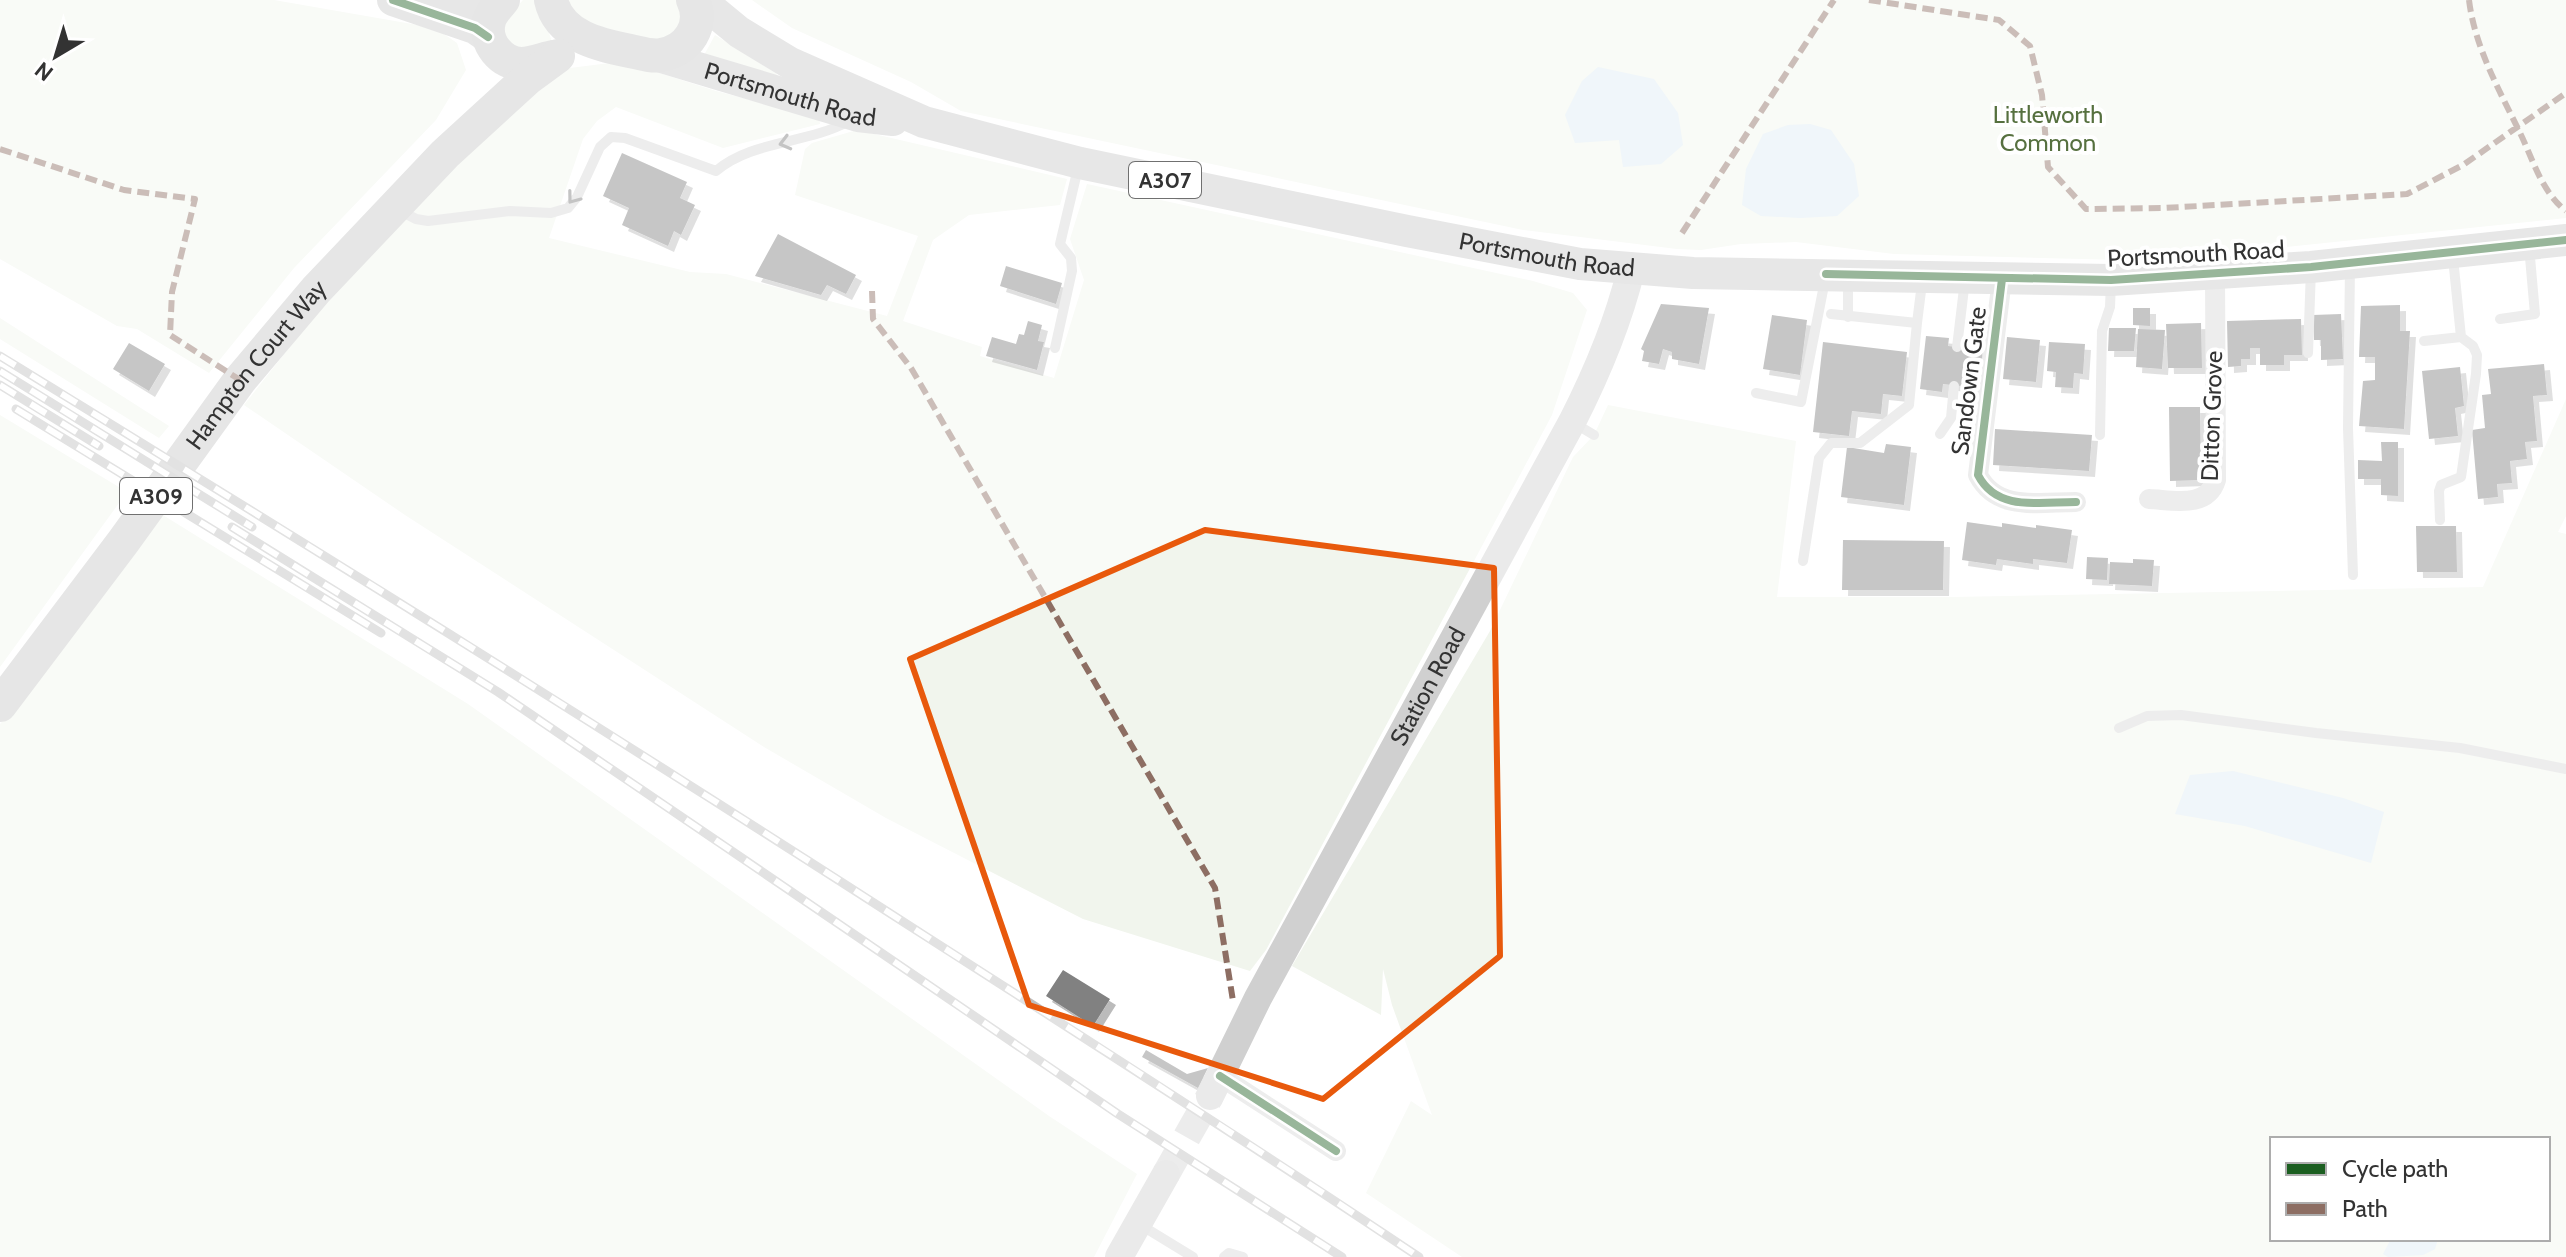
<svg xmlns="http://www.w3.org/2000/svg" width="2566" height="1257" viewBox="0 0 2566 1257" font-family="Cabin,sans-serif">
  <defs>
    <filter id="shadow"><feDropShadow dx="6" dy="6" stdDeviation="0" flood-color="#0004"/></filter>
  </defs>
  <rect width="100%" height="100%" fill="#fff"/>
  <path fill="#f1f5ed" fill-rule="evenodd" d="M0 0H274L435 28 457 43 466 70 436 120 294 268 209 373 137 329 117 326 0 259Z
    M523 0H538L553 45 513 51 502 32 509 16Z
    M565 0H678L684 18 674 37 644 41 583 23Z
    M752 0H2566V218L2238 252 2122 260 1894 254 1796 242 1741 244 1701 250 1677 249 1523 230 961 111 911 82 792 28Z
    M715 35 777 74 775 77 703 57Z
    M610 63 653 71 716 91 819 118 820 124 723 148 616 107 597 121 583 139 549 238 690 272 726 274 887 316 918 236 795 195 805 149 812 143 857 130 1067 179 1060 205 969 215 933 240 903 321 982 347 980 356 1054 378 1084 280 1070 239 1087 184 1533 281 1573 293 1587 310 1552 415 1266 950 1250 971 1083 919 886 818 764 747 405 515 244 405 345 277 535 86 570 68Z
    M0 318 169 426 159 438 0 339Z
    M2566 399V516L2558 532 2566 534V1257H1462L1366 1193 1411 1101 1432 1115 1392 1005 1383 969 1381 1015 1292 966 1490 631 1573 457 1594 435 1608 405 1796 441 1777 597H1953L2483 587ZM2272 1139H2548V1239H2272Z
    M0 415 127 492 0 667Z
    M158 512 468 704 1049 1116 1137 1174 1094 1257H0V724L26 696Z"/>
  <path fill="#ddebf3" d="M1598 67 1654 79 1678 113 1683 145 1661 164 1623 167 1619 140 1575 143 1565 115 1582 81Z
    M1810 124 1831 130 1854 164 1859 196 1837 216 1800 218 1761 216 1742 205 1746 169 1763 134 1788 125Z
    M2233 771 2343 798 2384 812 2371 863 2245 826 2175 814 2190 775Z
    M2391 1239H2438L2435 1249 2423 1255 2388 1257 2383 1254Z"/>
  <path fill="#818181" filter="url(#shadow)" d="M622 153 687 182 680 198 695 205 681 235 674 231 668 246 622 225 629 208 603 196Z
    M778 234 856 275 846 294 827 285 821 295 755 276Z
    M1006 266 1062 283 1056 304 1000 286Z
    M1661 304 1709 308 1699 364 1672 359V352L1663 349 1659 364 1642 361 1644 351 1641 349Z
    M2400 305V331H2410L2404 429 2359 426 2363 381 2375 380V357H2359L2361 306Z
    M2133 308H2150V326L2133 325Z
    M2341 314 2343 359 2321 360V340H2314L2313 315Z
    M1772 315 1807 320 1800 375 1763 369Z
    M2301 319 2302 355H2284V365H2260V348H2250V359H2241V366L2228 367 2227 321Z
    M1028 321 1042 325 1038 341 1044 342 1037 370 986 356 992 337 1016 344 1019 334 1024 335Z
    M2201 323 2202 368H2168L2166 324Z
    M2109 328H2136L2134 351H2108Z
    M2138 329 2165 330 2162 369 2136 367Z
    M1926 336 1949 338 1948 346 1983 350 1979 388 1943 384 1942 392 1920 389Z
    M2007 337 2040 340 2036 382 2003 379Z
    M1823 342 1907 352 1902 396 1883 394 1881 414 1852 411 1849 436 1813 432Z
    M2049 342 2085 344 2083 374 2074 373 2073 388 2055 387 2056 372 2047 371Z
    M129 343 165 364 149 391 113 369Z
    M2544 364 2547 395 2533 396 2537 441 2525 442 2527 459 2510 461 2512 483 2497 484 2498 497 2478 499 2472 430 2485 428 2482 395 2491 394 2488 369Z
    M2460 367 2464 406 2455 408 2458 436 2429 439 2422 371Z
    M2169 407H2200L2201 480 2170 481Z
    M1995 429 2092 435 2089 471 1993 465Z
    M2381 442H2398V496L2381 495V479H2358V460L2382 461Z
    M1886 444 1911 447 1904 505 1841 497 1847 447 1884 453Z
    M1967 522 2002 527V523L2036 528V525L2072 530 2067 563 2033 559V564L1997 559 1996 565 1962 560Z
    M2416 526H2456L2457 572H2417Z
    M1843 540 1944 541 1943 590H1842Z
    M2087 557 2108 558 2107 580 2086 579Z
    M2133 559 2154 560 2152 586 2109 584 2110 562 2133 563Z
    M1063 970 1110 999 1093 1026 1046 996Z
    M1146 1050 1187 1074 1208 1068 1198 1088 1142 1057Z"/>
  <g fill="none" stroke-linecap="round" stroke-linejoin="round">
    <path stroke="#d6d6d6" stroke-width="28" stroke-dasharray="28 14" stroke-linecap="butt" d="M1166 1174 1210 1096"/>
    <path stroke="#d7d7d7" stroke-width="10" d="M399 210 416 219 428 221 510 211 551 213 568 208 577 197 600 147 611 137 625 138 716 171C752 140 808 144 849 121
      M2350 266 2348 428 2353 575
      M1831 314 1917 323 1922 283
      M1848 317V279
      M2500 319 2535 314 2529 246
      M2424 341 2461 337 2453 258
      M1957 347 1965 280
      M1055 348 1072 271 1071 258 1060 244 1078 168
      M2308 353 2311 269
      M1756 393 1801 402 1825 280
      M1574 423 1594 435
      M1940 434 1951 418 1954 386
      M2100 435 2102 331 2110 307 2111 282
      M2440 520 2439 491 2441 485 2461 477 2476 374 2477 355 2473 346 2461 337
      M1803 561 1819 458 1831 443H1860L1909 405 1917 323
      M2119 728 2147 716 2181 715 2316 733 2460 748 2566 769
      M1139 1224 1193 1257
      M1224 1257 1229 1253 1243 1257"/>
    <path stroke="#d7d7d7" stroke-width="20" d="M2002 279 1978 475C1997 512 2040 502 2076 502
      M2149 499C2173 500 2207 509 2216 480L2215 275
      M1220 1076 1336 1151"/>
    <g stroke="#d0d0d0" stroke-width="28">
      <path id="s1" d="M1210 1096 1258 998 1572 422C1597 373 1618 323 1631 270"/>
      <path d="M1119 1257 1166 1174"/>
    </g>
    <g stroke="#cacaca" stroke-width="32">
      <path d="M393 0 475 28 488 37"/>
      <path id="s2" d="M700 0 739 32 790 63 924 122 1080 163 1407 231 1580 264 1693 273 2111 280 2311 267 2566 240"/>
      <path d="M421 1 481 0"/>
      <path id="s3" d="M658 56 858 116 893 120"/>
    </g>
    <g stroke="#c7c7c7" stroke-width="34">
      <path d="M503 0C497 7 491 13 489 21 483 42 502 65 523 64 533 63 544 59 554 57"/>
      <path d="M551 0C559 36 599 45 630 51 640 53 652 57 661 55 688 51 705 25 693 0"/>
      <path id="s4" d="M0 705 123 542 240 380 316 290 445 154 528 78 558 56"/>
    </g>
    <defs>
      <path id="rail" d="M0 356C312 547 623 741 930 939 1094 1044 1258 1149 1419 1257
        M0 371 252 527
        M0 385 99 446
        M16 409 381 633
        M232 527 498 692 1118 1114 1342 1257"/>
    </defs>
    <use href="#rail" stroke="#bebebe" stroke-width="9"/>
    <use href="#rail" stroke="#fff" stroke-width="6" stroke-dasharray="18" stroke-linecap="butt"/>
    <path stroke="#8d6e63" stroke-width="6" stroke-dasharray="12 6" stroke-linecap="butt" d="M1869 0 1999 20 2030 46 2042 95 2048 167 2086 209 2164 208 2407 194 2463 165 2566 93
      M2469 0C2475 49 2501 93 2522 137 2534 163 2543 193 2566 211
      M0 149 124 190 195 199 172 292 170 335 240 380
      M1682 233 1834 0
      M872 291 873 319 911 368 1215 888 1233 1001"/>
    <defs>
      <path id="cycleway" d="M393 0 475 28 488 37
        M1826 274 2111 280 2311 267 2566 240
        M2002 279 1978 475C1997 512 2040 502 2076 502
        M1220 1076 1336 1151"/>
    </defs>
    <use href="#cycleway" stroke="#fff" stroke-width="13"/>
    <use href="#cycleway" stroke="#1b5e20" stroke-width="8"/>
  </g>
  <defs><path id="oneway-chevron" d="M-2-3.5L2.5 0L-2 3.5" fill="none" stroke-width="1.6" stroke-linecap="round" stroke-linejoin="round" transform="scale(2)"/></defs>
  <g stroke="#7d7d7d">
    <use href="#oneway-chevron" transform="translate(785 143) rotate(165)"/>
    <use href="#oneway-chevron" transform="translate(573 198) rotate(127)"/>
  </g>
  <path d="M0 0H2566V1257H0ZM1205 530 1494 568 1500 956 1323 1099 1029 1005 910 659Z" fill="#fff" fill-opacity=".55" fill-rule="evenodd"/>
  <path fill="none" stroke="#e8590c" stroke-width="6" stroke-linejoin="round" d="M1205 530 1494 568 1500 956 1323 1099 1029 1005 910 659Z"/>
  <g text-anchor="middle" stroke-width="8" stroke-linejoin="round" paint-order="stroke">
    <g fill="#fff" stroke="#707070" stroke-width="2">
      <rect x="1129" y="162" width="72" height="36" rx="6"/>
      <rect x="120" y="478" width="72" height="36" rx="6"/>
    </g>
    <g font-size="22" font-weight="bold" fill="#333">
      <text x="1165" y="188">A307</text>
      <text x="156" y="504">A309</text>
    </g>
    <g font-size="24" fill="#333" stroke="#fff">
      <text dy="8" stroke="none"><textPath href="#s3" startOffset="138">Portsmouth Road</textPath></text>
      <text transform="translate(2196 254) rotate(-3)" y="8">Portsmouth Road</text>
      <text dy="8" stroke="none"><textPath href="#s2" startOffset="894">Portsmouth Road</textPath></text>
      <text dy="8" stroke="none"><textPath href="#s4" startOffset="426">Hampton Court Way</textPath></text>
      <text transform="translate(1969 381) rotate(-83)" y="8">Sandown Gate</text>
      <text transform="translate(2212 416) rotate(-88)" y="8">Ditton Grove</text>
      <text dy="8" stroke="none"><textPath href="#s1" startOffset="464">Station Road</textPath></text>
    </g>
    <g font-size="24" fill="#56703f" stroke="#fff">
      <text x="2048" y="123">Littleworth<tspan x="2048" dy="28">Common</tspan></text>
    </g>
  </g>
  <rect x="2270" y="1137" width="280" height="104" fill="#ffffff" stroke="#adadad" stroke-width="2"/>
  <rect x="2286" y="1163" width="40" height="12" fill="#1b5e20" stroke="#adadad" stroke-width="2"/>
  <text x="2342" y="1177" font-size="24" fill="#333333">Cycle path</text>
  <rect x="2286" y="1203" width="40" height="12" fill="#8d6e63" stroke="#adadad" stroke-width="2"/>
  <text x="2342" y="1217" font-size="24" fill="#333333">Path</text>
  <g transform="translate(56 56) rotate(218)" stroke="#ffffff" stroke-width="6" paint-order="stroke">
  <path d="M0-6L14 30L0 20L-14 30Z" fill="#333333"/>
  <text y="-12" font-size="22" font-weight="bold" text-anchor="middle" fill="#333333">N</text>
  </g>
</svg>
